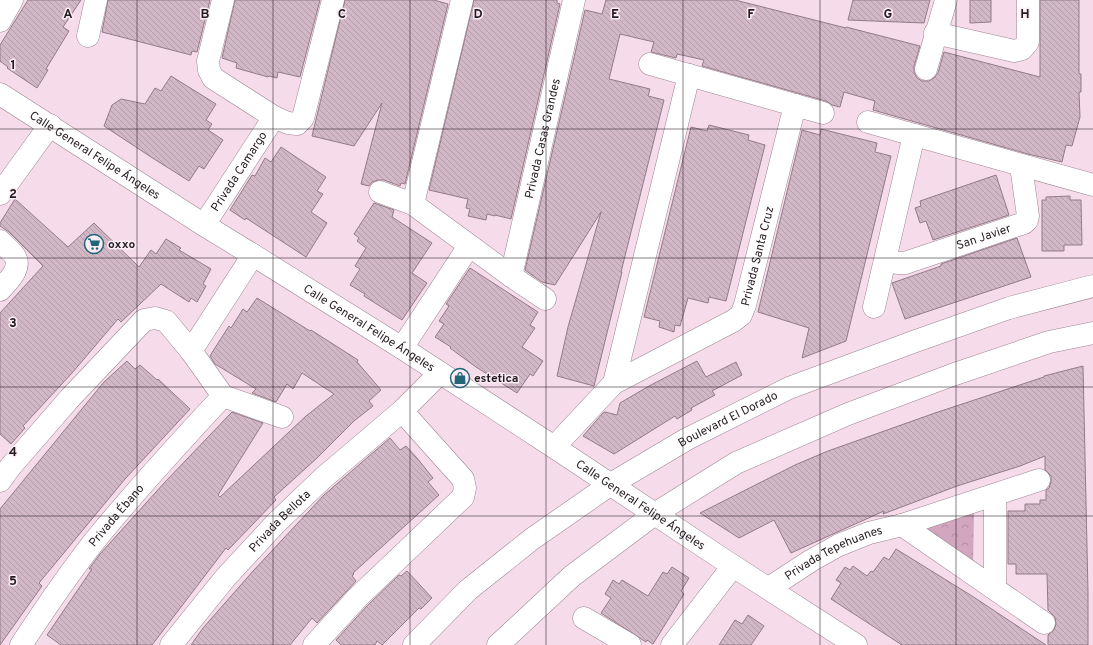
<svg xmlns="http://www.w3.org/2000/svg" width="1093" height="645" viewBox="0 0 1093 645" font-family="Overpass,sans-serif">
  <defs>
    <pattern id="forest-crowns" width="20" height="18" patternUnits="userSpaceOnUse"><rect width="20" height="18" fill="#d3a6bf"/><path d="M2 6a3 3 0 1 1 6 0M12 15a3 3 0 1 1 6 0" fill="none" stroke="#b58ea4"/></pattern>
    <pattern id="building-back-hatch" width="6" height="6" patternUnits="userSpaceOnUse"><rect width="6" height="6" fill="#d2b8c6"/><path d="M-1 5l2 2M0 0l6 6M5-1l2 2" fill="none" stroke="#b49eaa"/></pattern>
  </defs>
  <rect width="100%" height="100%" fill="#f6dcea"/>
  <path fill="url(#forest-crowns)" d="M974 513 973 566 922 527Z"/>
  <path fill="url(#building-back-hatch)" stroke="#937b88" d="M28 0H81L63 27 69 31 46 69 48 70 37 88 7 68 8 67 0 61V45Z
    M108 0H210L197 52 192 51 191 55 102 32Z
    M235 0H320L300 77 278 72 277 78 269 76 268 77 236 68 237 63 222 58Z
    M345 0H434L448 4 405 184 401 183 400 186 384 180H378L372 182 369 186 361 184 382 103 354 146 312 136Z
    M474 0H557V3L560 4 511 219 495 215V216L487 214 486 220 468 216 470 209 466 208 468 199 429 190Z
    M606 0H735L846 28V27L920 46 914 66V72L917 78 922 81H929L934 78 938 73 944 52 1040 77V0H1079V74H1081V92H1079L1080 117 1072 146 1066 145 1062 162 1028 154 873 110 875 101 844 92 840 107 832 105 826 101 702 66 704 60 677 54 676 58 651 52 654 42 620 34 609 79 650 89 648 96 664 100 621 272H622L594 386 557 376 568 327 601 212 555 285 542 282 525 270 585 10 602 14Z
    M853 0H930L924 23 848 20Z
    M970 0H991V22L970 23Z
    M171 76 216 104 206 120 212 124 208 130 223 140 204 169 199 166 189 181 151 157 104 126 112 105 121 99 145 104 155 88 161 91Z
    M709 125 749 135 748 140 765 145 726 301 709 297 708 303 688 298 680 326 675 325 674 332 659 327 660 321 644 317 691 127 707 131Z
    M821 129 877 143 875 152 891 156 846 341 802 358 809 328 758 312 802 130 820 135Z
    M281 147 326 177 317 191 323 194 311 212 327 223 306 257 246 218 245 220 230 210 252 175 255 176 265 158 271 162Z
    M996 175 1009 215 933 240 926 221 920 223 915 208 921 206 920 201Z
    M1070 196V200H1081L1082 245H1064V251H1042V200H1046V197Z
    M15 199 68 247 94 223 139 267 151 250 156 254 166 239 181 248 179 250 211 269 203 284 206 286 197 302 191 298 189 302 161 284 121 322 118 319 72 373 23 426 25 428 11 444 0 434V313L43 266 9 232 0 226V223Z
    M374 203 394 210 392 217 432 243 412 273 427 283 402 320 364 296 365 294 350 285 360 269 355 266 366 248 357 241 359 238 354 234Z
    M1017 238 1031 277 905 319 892 283 941 266V264Z
    M470 268 538 312 530 325 535 328 522 347 543 361 533 376 530 374 517 393 476 367 450 348 451 347 435 337 444 324 439 321 449 306 446 304Z
    M257 298 310 331 311 330 358 360 357 362 381 390 369 401 373 406 354 421 317 458 274 497 276 500 228 550 226 548 152 645H61L47 635 92 569H89L100 554 165 482 232 412 263 423 218 495 220 497 306 416 334 394 302 373 293 389 287 384 276 402 252 393 256 389 215 364 210 356 213 351 229 326 231 328 243 309 247 312Z
    M127 361 135 369 140 365 157 380 158 379 190 409 125 479 39 583 42 586 0 645V509L104 382Z
    M697 361 706 377 736 362 742 375 712 391 715 395 691 408 692 410 677 419 675 416 614 454 583 436 603 413 605 412 617 415 620 403 649 386Z
    M1083 366 1088 592V645H1048V635L1054 630 1056 624 1055 617 1048 610 1047 574H1016V564H1008V511H1025V504H1040V500H1046V490L1049 488 1051 482V476L1045 470V456L1020 466 957 486 883 514 884 511 791 553 774 520 739 538 700 513 795 465 828 451 935 413 1044 377V376Z
    M390 438 400 450 406 446 417 458 433 478 428 482 439 495 353 573 354 574 352 576 356 581 317 623 312 618 290 645H191L203 628 254 570 324 495Z
    M896 549 972 596 1046 645H902L831 599 841 583 836 580 845 567 850 570 853 566 867 576 871 571 873 572 884 557 889 560Z
    M672 567 689 578 681 591 684 594 653 644 647 640 646 642 601 613 611 598 605 594 613 580 619 584 622 580 648 596 663 572 667 574Z
    M407 571 432 598 421 609 419 608 382 645 377 641 375 645H341L336 640 367 606 399 575 401 576Z
    M748 615 764 626 751 645H719L735 620 742 624Z"/>
  <g fill="none" stroke-linecap="round" stroke-linejoin="round">
    <defs>
      <g id="minor">
        <path d="M223 0 208 61 209 70 213 78 274 117 288 123 297 124 303 118 333 0"/>
        <path d="M0 21 12 0"/>
        <path d="M935 33 1014 51 1022 49 1028 42V0"/>
        <path d="M88 36 96 0"/>
        <path d="M650 64 823 113"/>
        <path d="M926 69 946 0"/>
        <path d="M868 122 1093 185"/>
        <path d="M380 192 413 204 511 276 545 299"/>
        <path d="M0 194 50 125"/>
        <path d="M413 204 462 0"/>
        <path id="s1" d="M204 225 274 117"/>
        <path d="M0 241C4 245 10 250 14 255 23 268 8 281 0 290"/>
        <path id="s2" d="M886 258 897 263H905L1024 223 1027 220 1028 216 1021 166"/>
        <path id="s3" d="M511 276 574 0"/>
        <path d="M874 307 914 135"/>
        <path d="M402 348 469 246"/>
        <path d="M191 351 253 255"/>
        <path d="M614 383 689 75"/>
        <path id="s4" d="M554 447 614 383 733 321 741 315 745 305 795 105"/>
        <path d="M0 481 11 466 70 398 144 320 155 318 166 321 191 351 223 396 282 417"/>
        <path d="M902 525 1044 623"/>
        <path id="s5" d="M769 588 812 560 839 545 869 533 902 525 1039 480"/>
        <path d="M995 589V495"/>
        <path d="M584 618 630 645"/>
        <path id="s6" d="M21 645C46 607 72 568 101 533 140 486 181 441 223 396"/>
        <path id="s7" d="M171 645 226 577 276 523 322 479 402 411 440 373"/>
        <path d="M314 645 358 597 463 497 465 488 463 479 402 411"/>
        <path d="M672 645 733 566"/>
      </g>
      <g id="secondary">
        <path id="s8" d="M0 94 204 225 253 255 402 348 554 447 733 566 856 645"/>
        <path id="s9" d="M414 645 468 590 532 539 611 484 687 439 789 388 913 342 1009 308 1093 286"/>
        <path d="M498 645 572 576 656 513 736 463 848 414 952 375 1049 342 1093 333"/>
      </g>
    </defs>
    <use href="#minor" stroke="#9d8592" stroke-width="23"/>
    <use href="#secondary" stroke="#9d8592" stroke-width="23"/>
    <use href="#minor" stroke="#fff" stroke-width="22"/>
    <use href="#secondary" stroke="#fff" stroke-width="22"/>
  </g>
  <path fill="none" stroke="#251c21" stroke-width="1" stroke-opacity="0.55" d="M137 0V645M273 0V645M410 0V645M546 0V645M683 0V645M820 0V645M956 0V645M0 129H1093M0 258H1093M0 387H1093M0 516H1093"/>
  <defs>
    <symbol id="supermarket-ring" viewBox="-11 -11 22 22"><circle r="9.5" fill="#fcecf5" stroke="#216777" stroke-width="1.5"/><path d="M-6-5.5h2.5l.6 2H6L4.5 2H-2.5L-4.4-4H-6ZM-1.5 3.2a1.3 1.3 0 1 0 .1 0ZM3 3.2a1.3 1.3 0 1 0 .1 0Z" fill="#216777"/></symbol>
    <symbol id="shop-ring" viewBox="-11 -11 22 22"><circle r="9.5" fill="#fcecf5" stroke="#216777" stroke-width="1.5"/><path d="M-5-2.5h2.3a2.7 3.5 0 0 1 5.4 0H5L5.5 6h-11ZM-1.5-2.5h3a1.5 2.3 0 0 0-3 0Z" fill="#216777"/></symbol>
  </defs>
  <g fill-rule="evenodd">
    <use href="#supermarket-ring" x="83" y="233" width="22" height="22"/>
    <use href="#shop-ring" x="449" y="367" width="22" height="22"/>
  </g>
  <g text-anchor="middle" stroke-width="3" stroke-linejoin="round" paint-order="stroke">
    <g font-size="12" fill="#251c21" stroke="#fcecf5">
      <text dy="4" stroke="none"><textPath href="#s3" startOffset="141">Privada Casas Grandes</textPath></text>
      <text dy="4" stroke="none"><textPath href="#s8" startOffset="113">Calle General Felipe Ángeles</textPath></text>
      <text dy="4" stroke="none"><textPath href="#s1" startOffset="64">Privada Camargo</textPath></text>
      <text dy="4" stroke="none"><textPath href="#s2" startOffset="103">San Javier</textPath></text>
      <text dy="4" stroke="none"><textPath href="#s4" startOffset="293">Privada Santa Cruz</textPath></text>
      <text dy="4" stroke="none"><textPath href="#s8" startOffset="437">Calle General Felipe Ángeles</textPath></text>
      <text dy="4" stroke="none"><textPath href="#s9" startOffset="389">Boulevard El Dorado</textPath></text>
      <text dy="4" stroke="none"><textPath href="#s8" startOffset="761">Calle General Felipe Ángeles</textPath></text>
      <text dy="4" stroke="none"><textPath href="#s6" startOffset="161">Privada Ébano</textPath></text>
      <text dy="4" stroke="none"><textPath href="#s7" startOffset="165">Privada Bellota</textPath></text>
      <text dy="4" stroke="none"><textPath href="#s5" startOffset="74">Privada Tepehuanes</textPath></text>
    </g>
    <g font-size="12" font-weight="bold" fill="#251c21" stroke="#fcecf5" text-anchor="start">
      <text x="108" y="248">oxxo</text>
      <text x="474" y="382">estetica</text>
    </g>
  </g>
  <g font-size="13" text-anchor="middle" font-weight="bold" fill="#251c21" stroke="#fcecf5" stroke-width="3" stroke-linejoin="round" paint-order="stroke">
    <text x="68" y="18">A</text>
    <text x="205" y="18">B</text>
    <text x="342" y="18">C</text>
    <text x="478" y="18">D</text>
    <text x="615" y="18">E</text>
    <text x="751" y="18">F</text>
    <text x="888" y="18">G</text>
    <text x="1025" y="18">H</text>
    <text x="13" y="69">1</text>
    <text x="13" y="198">2</text>
    <text x="13" y="327">3</text>
    <text x="13" y="456">4</text>
    <text x="13" y="585">5</text>
  </g>
</svg>
